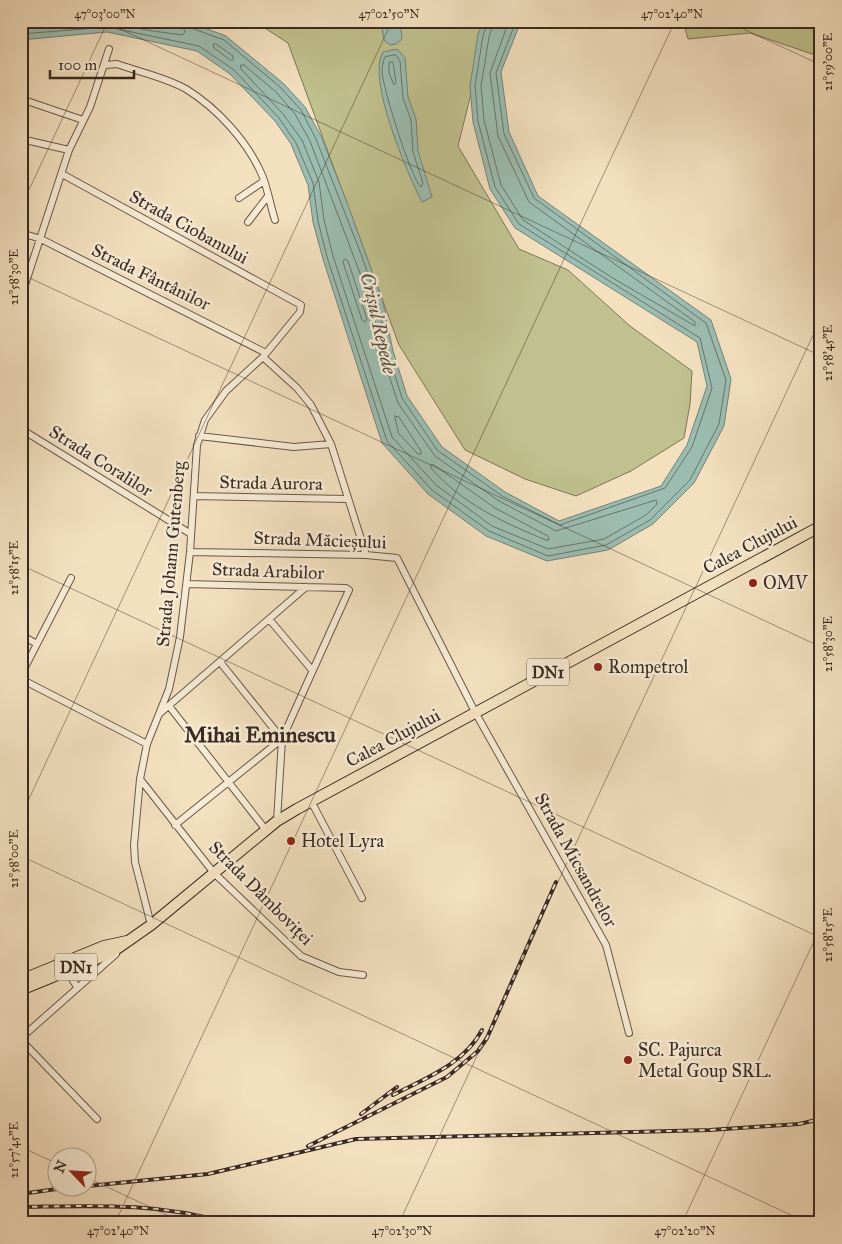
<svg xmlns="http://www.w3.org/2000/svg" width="842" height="1244" viewBox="0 0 842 1244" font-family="'IM FELL Great Primer',serif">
  <rect width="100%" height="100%" fill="#f3e0bf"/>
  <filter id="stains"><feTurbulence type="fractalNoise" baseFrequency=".004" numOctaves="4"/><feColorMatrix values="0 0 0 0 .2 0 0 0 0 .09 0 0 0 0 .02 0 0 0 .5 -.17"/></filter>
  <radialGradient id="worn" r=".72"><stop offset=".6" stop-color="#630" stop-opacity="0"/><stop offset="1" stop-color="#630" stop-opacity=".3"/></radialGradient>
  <path fill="#c0c18e" stroke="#7c7658" d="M254 21H489L458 146 519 249 568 270 630 326 692 371 690 404 684 438 631 471 576 496 525 479 465 450 399 345 288 43Z
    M683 21H821V57L750 33 688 39Z"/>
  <path fill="#9bbdb1" stroke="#748278" d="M21 21H186L226 36 284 84 305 107 321 136 348 205 383 302 393 351 407 396 442 447 505 492 559 521 661 486 687 445 707 386 697 342 515 228 490 189 473 122 470 86 478 34 484 21H521L501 72 509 132 538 196 711 320 731 379 724 426 694 483 653 524 608 550 547 561 486 536 428 494 382 443 323 259 313 222 308 185 291 144 275 121 230 74 197 51 107 32 21 40Z
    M381 21H400L402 39 396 44 390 45 384 40Z
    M397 49 405 58 408 97 416 119 418 151 432 197 422 202C408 175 366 78 383 52Z"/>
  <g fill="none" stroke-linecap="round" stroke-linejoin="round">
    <path stroke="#6a746a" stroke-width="1" d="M111 21 146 30 182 35 185 32 181 21
      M187 21 191 28 224 40 280 87 301 110 316 139 361 254 378 303 388 353 402 398 437 450 502 496 560 525 665 488 692 447 712 388 700 338 519 224 495 187 478 121 475 86 483 36 488 21
      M494 21 489 37 481 86 484 120 501 185 523 220 611 277 695 326V322L529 202 498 136 490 73 509 21
      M21 27 98 21
      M21 34 108 27 199 46 234 70 279 118 296 143 313 183 318 221 327 257 387 441 432 490 489 531 548 556 606 545 650 520 690 480 719 424 726 380 706 323 534 198 504 134 496 73 516 21
      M216 44 233 56V60H230L214 48 213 45Z
      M396 55 400 61 403 98 411 120 413 152 423 183 421 187C411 179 383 88 382 72 382 67 383 61 385 57Z
      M393 62 396 83 394 85 389 73V63Z
      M241 65H244L276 92 295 114 310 141 372 305 382 354 398 403 435 456 499 501 556 531 656 500 657 504 646 515 604 539 548 549 492 526 436 485 392 437 333 256 324 220 319 182 302 140 283 114 241 69Z
      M345 259 348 261 367 319 365 322 362 320 343 262Z
      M395 416 399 417 421 451V454H418L399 434Z
      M434 465 495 508 548 536 549 540H546C504 523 461 503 431 468V465Z"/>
    <defs>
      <path id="minor" d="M105 65 117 64C139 72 165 77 186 89 217 108 248 142 262 175 268 189 270 205 275 220
        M21 99 83 120
        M21 139 69 150
        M62 174 301 305 300 312 263 357 226 391 205 420 197 445 190 552 180 637 169 689 147 744 140 779 134 845 135 862 151 925
        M239 198 264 181
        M248 222 268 196
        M21 233 41 239 266 353
        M21 297 69 150 90 107 109 49
        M263 357 297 388 311 405 331 444 366 555
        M21 429 191 534
        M199 436 294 447 331 444
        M194 496 347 499
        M190 552 366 555 397 558 475 712 606 945 629 1033
        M187 584 346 588 349 590 282 739 277 821
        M269 619 312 670
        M21 635 37 644
        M220 662 282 739
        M21 675 71 578
        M21 679 147 744
        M169 706 266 830
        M159 714 306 587
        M140 779 214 873 301 956 339 972 363 975
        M311 801 362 898
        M175 825 282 739
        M67 971 77 987
        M21 1038 116 954
        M21 1040 97 1119
        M52 1223H128"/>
      <path id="primary" d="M21 980 104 946 127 941
        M21 990 111 953 151 925 277 821 297 809 821 526"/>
    </defs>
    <use href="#minor" stroke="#68584a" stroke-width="8"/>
    <use href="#primary" stroke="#392a23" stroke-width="12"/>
    <use href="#minor" stroke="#f7ebd5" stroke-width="6"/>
    <use href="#primary" stroke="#f3e0bf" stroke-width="10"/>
    <defs>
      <path id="rail" d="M393 1095C426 1078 464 1064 482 1030
        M361 1114 397 1087
        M308 1146 447 1077 478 1051 487 1038 556 882
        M88 1186 208 1174 356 1139 710 1130 799 1124 821 1119
        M21 1194 78 1186
        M21 1207C90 1206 159 1202 226 1223"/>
    </defs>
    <use href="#rail" stroke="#392a23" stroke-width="4"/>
    <use href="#rail" stroke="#f7ebd5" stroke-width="2" stroke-dasharray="5.5" stroke-linecap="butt"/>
  </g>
  <path fill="none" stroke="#392a23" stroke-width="1" stroke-opacity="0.45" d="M103 21 821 356M726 21 821 65M21 207 108 21M21 274 821 647M21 565 821 938M21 816 392 21M21 856 808 1223M21 1147 58 1164M88 1178 184 1223M115 1223 675 21M399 1223 821 318M682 1223 821 926"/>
  <g fill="#8f2418" stroke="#f7ebd5" stroke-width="2">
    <circle cx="753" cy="583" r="5"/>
    <circle cx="598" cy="667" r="5"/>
    <circle cx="291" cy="841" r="5"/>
    <circle cx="628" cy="1060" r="5"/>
  </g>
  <g text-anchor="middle" stroke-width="5" stroke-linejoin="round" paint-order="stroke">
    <g fill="#f7ebd5" stroke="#726458" stroke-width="1">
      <rect x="527" y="658.5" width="42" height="27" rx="4"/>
      <rect x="55" y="953.5" width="42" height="27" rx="4"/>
    </g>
    <g font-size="16" font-weight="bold" fill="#392a23">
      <text x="548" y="678">DN1</text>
      <text x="76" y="973">DN1</text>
    </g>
    <g font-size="18" fill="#392a23" stroke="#f7ebd5">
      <text transform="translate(189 227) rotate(29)" y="6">Strada Ciobanului</text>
      <text transform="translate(151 277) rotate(26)" y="6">Strada Fântânilor</text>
      <text transform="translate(101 461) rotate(32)" y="6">Strada Coralilor</text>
      <text transform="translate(271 483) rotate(1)" y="6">Strada Aurora</text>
      <text transform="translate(320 540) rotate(2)" y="6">Strada Măcieșului</text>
      <text transform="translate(750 545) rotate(-28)" y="6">Calea Clujului</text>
      <text transform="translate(171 554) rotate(-85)" y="6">Strada Johann Gutenberg</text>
      <text transform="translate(268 571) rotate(2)" y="6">Strada Arabilor</text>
      <text transform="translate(393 738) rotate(-28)" y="6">Calea Clujului</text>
      <text transform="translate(576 860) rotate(61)" y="6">Strada Micsandrelor</text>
      <text transform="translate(261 893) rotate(45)" y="6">Strada Dâmboviței</text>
    </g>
    <g font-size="18" fill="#392a23" stroke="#f7ebd5" text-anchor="start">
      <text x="763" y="589">OMV</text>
      <text x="608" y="673">Rompetrol</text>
      <text x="301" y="847">Hotel Lyra</text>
      <text x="638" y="1056">SC. Pajurca<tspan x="638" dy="21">Metal Goup SRL.</tspan></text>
    </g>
    <g font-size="19" font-style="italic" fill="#524f46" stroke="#f7ebd5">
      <text transform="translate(379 323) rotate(77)" y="7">Crișul Repede</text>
    </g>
    <g font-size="22" font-weight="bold" fill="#392a23" stroke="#f7ebd5">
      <text x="260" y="742">Mihai Eminescu</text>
    </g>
  </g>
  <rect width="842" height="1244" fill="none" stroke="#f3e0bf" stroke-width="55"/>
  <g transform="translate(72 1172) rotate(295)"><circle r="24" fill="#f7ebd5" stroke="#ab9e8e"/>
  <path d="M0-4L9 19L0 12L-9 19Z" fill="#8f2418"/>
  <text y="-8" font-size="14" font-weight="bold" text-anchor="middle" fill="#392a23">N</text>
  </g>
  <path d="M50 70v8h84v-8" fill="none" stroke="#392a23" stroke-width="2.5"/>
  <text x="58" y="70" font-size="15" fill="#392a23" stroke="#f7ebd5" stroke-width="4" paint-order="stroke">100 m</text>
  <rect x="28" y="28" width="786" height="1188" fill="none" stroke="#392a23" stroke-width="2"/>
  <g font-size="12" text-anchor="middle" fill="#392a23">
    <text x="105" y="18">47°03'00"N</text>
    <text x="389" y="18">47°02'50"N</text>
    <text x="672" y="18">47°02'40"N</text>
    <text transform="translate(828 62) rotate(-90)" y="4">21°59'00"E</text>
    <text transform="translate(14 277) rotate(-90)" y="4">21°58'30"E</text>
    <text transform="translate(828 353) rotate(-90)" y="4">21°58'45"E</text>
    <text transform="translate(14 568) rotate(-90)" y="4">21°58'15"E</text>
    <text transform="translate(828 644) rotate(-90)" y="4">21°58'30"E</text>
    <text transform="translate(14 859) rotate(-90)" y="4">21°58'00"E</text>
    <text transform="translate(828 935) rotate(-90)" y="4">21°58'15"E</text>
    <text transform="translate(14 1150) rotate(-90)" y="4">21°57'45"E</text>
    <text x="118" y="1235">47°02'40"N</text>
    <text x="402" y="1235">47°02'30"N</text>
    <text x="685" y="1235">47°02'20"N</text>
  </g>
  <rect width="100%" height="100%" filter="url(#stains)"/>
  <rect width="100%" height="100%" fill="url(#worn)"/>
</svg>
